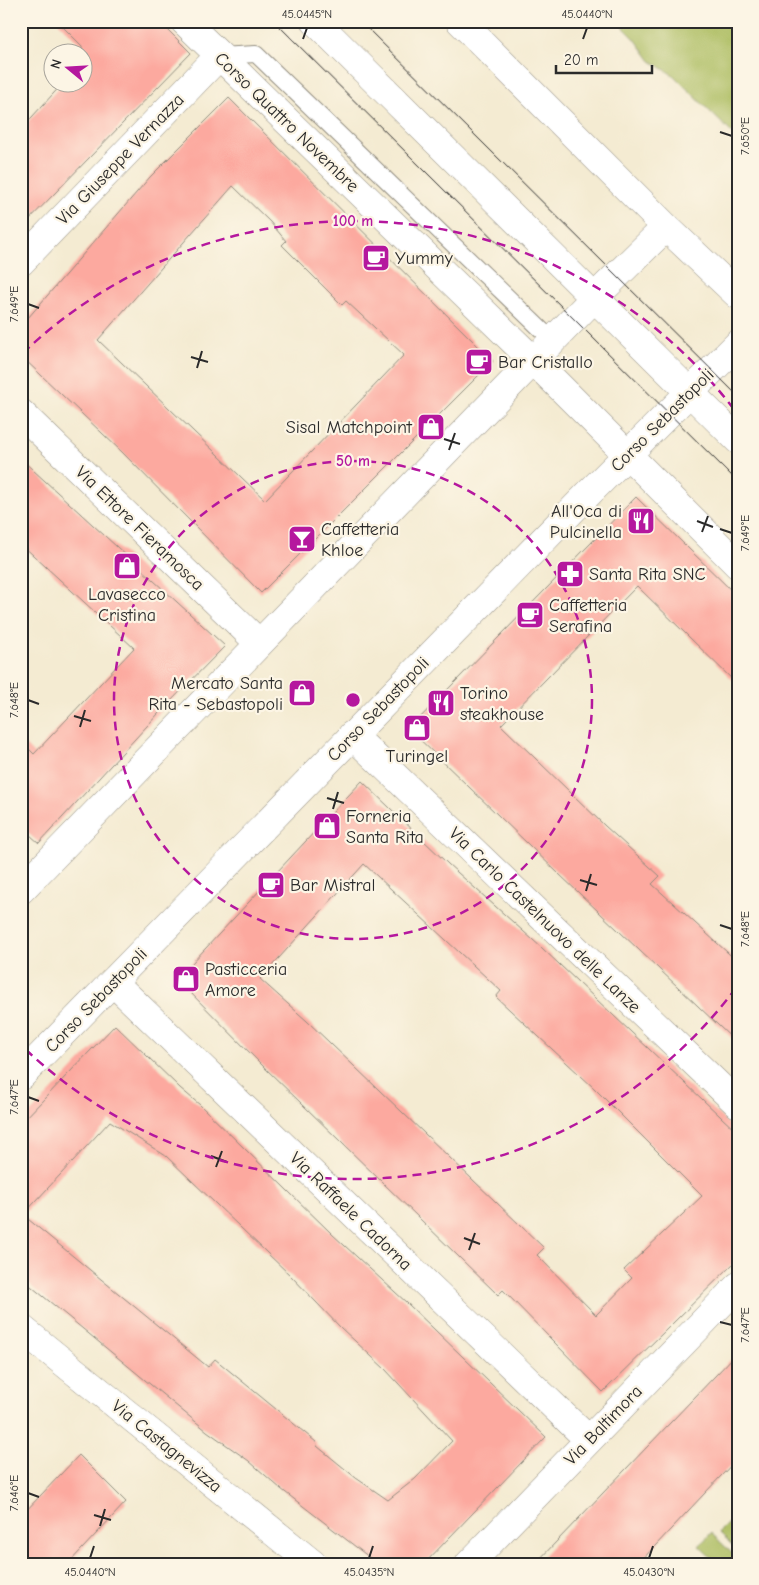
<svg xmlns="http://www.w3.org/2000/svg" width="759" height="1585" viewBox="0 0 759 1585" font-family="'Comic Neue',sans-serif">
  <rect width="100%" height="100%" fill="#fcf5e5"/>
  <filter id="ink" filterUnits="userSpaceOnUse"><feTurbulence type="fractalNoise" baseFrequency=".02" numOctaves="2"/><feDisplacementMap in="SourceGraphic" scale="10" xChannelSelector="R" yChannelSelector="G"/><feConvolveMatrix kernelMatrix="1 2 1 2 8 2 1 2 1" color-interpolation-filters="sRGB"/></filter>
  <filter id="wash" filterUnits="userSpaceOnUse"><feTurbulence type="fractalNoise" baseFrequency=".0096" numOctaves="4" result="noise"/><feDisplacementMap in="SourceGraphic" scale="20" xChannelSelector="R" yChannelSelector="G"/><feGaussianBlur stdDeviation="1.12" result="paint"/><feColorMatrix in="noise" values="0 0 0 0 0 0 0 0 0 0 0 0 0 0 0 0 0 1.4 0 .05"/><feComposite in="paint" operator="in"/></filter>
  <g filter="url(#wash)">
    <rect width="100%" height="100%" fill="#f4ebd2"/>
    <path fill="#abbc5f" stroke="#6b7445" d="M617 21H738V139L673 75 651 61 635 39Z
      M735 1516 738 1519V1551L719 1532Z
      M711 1533 734 1555 725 1564H711L714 1560 699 1546Z"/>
    <g id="blocks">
      <path fill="#fca99f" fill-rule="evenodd" d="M57 21H159L191 53 21 228V129L64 82H82V46Z
        M229 98 493 361 261 593 122 452 21 356V326L150 177ZM233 186 270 222 286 241 282 245 342 305 346 301 404 355 265 500 98 340Z
        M21 459 225 646 159 713 39 843 21 827V741L34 754 134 648 21 544Z
        M636 497 738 597V685L637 586 501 725 605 826 660 876 652 884 738 962V1044L559 874 409 729Z
        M362 781 448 864 542 948 738 1133V1259L603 1392 503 1290 498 1295 263 1066 177 979ZM364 864 501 991 496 997 594 1088 702 1196 624 1270 632 1278 596 1315 537 1255 544 1248 307 1021 260 979Z
        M115 1025 180 1088 200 1105 332 1234 407 1303 546 1437 424 1564H378L281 1489 249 1461 207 1431 21 1278V1123ZM110 1121 166 1156 291 1276 341 1328 385 1369 452 1441 415 1479 388 1500 356 1478 317 1446 316 1442 215 1359 208 1367 23 1215Z
        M738 1352V1458L638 1564H535Z
        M79 1455 126 1502 68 1564H21V1516Z"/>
    </g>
  </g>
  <g filter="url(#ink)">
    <use href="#blocks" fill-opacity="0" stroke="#908b7e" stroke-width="1"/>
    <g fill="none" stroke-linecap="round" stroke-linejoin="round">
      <defs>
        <path id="lane" d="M219 56 256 54 553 341"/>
        <path id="street" d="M184 21 534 361 738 565
          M460 21 666 227 738 295
          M21 262 219 56
          M594 298 666 227
          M690 392 738 344
          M21 413 259 643
          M352 735 738 1104
          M113 982 589 1440
          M21 1328 313 1564
          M469 1564 738 1286"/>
        <path id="secondary" d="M315 21 738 440
          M21 890 594 298
          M21 1076 591 491 690 392"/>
      </defs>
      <use href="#lane" stroke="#908b7e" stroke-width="18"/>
      <use href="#street" stroke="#908b7e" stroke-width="29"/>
      <use href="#secondary" stroke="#908b7e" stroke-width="29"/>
      <use href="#lane" stroke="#fff" stroke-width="16"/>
      <use href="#street" stroke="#fff" stroke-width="28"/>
      <use href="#secondary" stroke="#fff" stroke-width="28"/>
      <path stroke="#2b2b2b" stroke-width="1" d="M274 21 738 482
        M360 21 738 396"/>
    </g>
  </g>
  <path fill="none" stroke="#2b2b2b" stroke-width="2" d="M303 39 307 28M583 39 587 28M720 132 732 136M28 304 39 308M191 357 208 362M197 368 202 351M444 439 460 444M449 450 455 433M697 521 713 527M720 529 732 533M702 532 708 516M28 700 39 704M74 716 91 721M80 727 85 710M327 798 344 803M333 809 338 792M580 880 597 885M586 891 591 874M720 925 732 929M28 1097 39 1101M211 1156 227 1162M216 1167 222 1151M464 1238 480 1244M469 1250 475 1233M720 1322 732 1325M28 1493 39 1497M94 1515 111 1520M100 1526 105 1509M90 1558 94 1546M369 1558 373 1546M649 1558 653 1546"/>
  <g fill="none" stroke="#b5179e" stroke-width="2.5" stroke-dasharray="9 6">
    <circle cx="353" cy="700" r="239"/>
    <path d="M736 988A479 479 0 0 1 23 1047M23 353A479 479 0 0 1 736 412"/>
  </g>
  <defs>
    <symbol id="cafe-square" viewBox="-11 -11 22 22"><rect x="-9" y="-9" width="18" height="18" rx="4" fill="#b5179e" stroke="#fcf5e5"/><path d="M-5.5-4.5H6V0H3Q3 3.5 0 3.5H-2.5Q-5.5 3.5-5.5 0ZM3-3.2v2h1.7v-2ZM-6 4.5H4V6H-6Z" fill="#fff"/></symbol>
    <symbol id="shop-square" viewBox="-11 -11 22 22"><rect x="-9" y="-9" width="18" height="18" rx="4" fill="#b5179e" stroke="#fcf5e5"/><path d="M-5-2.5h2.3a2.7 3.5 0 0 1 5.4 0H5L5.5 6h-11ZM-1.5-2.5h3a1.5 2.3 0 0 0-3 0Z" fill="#fff"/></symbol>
    <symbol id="restaurant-square" viewBox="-11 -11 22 22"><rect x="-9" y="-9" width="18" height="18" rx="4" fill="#b5179e" stroke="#fcf5e5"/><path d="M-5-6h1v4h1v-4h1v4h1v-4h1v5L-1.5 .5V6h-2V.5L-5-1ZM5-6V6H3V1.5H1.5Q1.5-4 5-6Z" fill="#fff"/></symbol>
    <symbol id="bar-square" viewBox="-11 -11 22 22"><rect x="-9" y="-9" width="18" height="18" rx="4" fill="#b5179e" stroke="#fcf5e5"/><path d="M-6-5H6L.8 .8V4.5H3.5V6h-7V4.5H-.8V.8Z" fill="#fff"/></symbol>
    <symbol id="pharmacy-square" viewBox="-11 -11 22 22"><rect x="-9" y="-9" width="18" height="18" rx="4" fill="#b5179e" stroke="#fcf5e5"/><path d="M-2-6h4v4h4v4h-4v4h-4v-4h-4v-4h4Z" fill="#fff"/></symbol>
  </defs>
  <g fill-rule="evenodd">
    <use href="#cafe-square" x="360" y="242" width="32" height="32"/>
    <use href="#cafe-square" x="463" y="346" width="32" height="32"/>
    <use href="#shop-square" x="415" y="411" width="32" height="32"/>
    <use href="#restaurant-square" x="625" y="505" width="32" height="32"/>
    <use href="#bar-square" x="286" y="523" width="32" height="32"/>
    <use href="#shop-square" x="111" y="550" width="32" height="32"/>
    <use href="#pharmacy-square" x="554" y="558" width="32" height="32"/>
    <use href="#cafe-square" x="514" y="599" width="32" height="32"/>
    <use href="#shop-square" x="286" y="677" width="32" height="32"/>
    <use href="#restaurant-square" x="425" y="687" width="32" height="32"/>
    <use href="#shop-square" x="401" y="712" width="32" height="32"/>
    <use href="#shop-square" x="311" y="810" width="32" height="32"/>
    <use href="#cafe-square" x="255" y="869" width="32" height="32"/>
    <use href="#shop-square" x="170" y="963" width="32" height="32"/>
  </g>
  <g text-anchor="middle" stroke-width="4.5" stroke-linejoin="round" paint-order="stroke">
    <g font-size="18" fill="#2b2b2b" stroke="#fcf5e5">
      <text transform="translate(287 122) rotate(44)" y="6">Corso Quattro Novembre</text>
      <text transform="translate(120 159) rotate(-46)" y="6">Via Giuseppe Vernazza</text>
      <text transform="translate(662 420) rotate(-45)" y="6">Corso Sebastopoli</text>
      <text transform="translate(140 528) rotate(44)" y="6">Via Ettore Fieramosca</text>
      <text transform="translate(378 709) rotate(-46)" y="6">Corso Sebastopoli</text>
      <text transform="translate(545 920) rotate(44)" y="6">Via Carlo Castelnuovo delle Lanze</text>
      <text transform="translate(96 1000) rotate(-46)" y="6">Corso Sebastopoli</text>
      <text transform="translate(351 1211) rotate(44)" y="6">Via Raffaele Cadorna</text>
      <text transform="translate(603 1425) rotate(-46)" y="6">Via Baltimora</text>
      <text transform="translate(167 1446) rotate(39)" y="6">Via Castagnevizza</text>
    </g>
    <g font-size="18" fill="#2b2b2b" stroke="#fcf5e5" text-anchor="start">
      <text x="395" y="264">Yummy</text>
      <text x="498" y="368">Bar Cristallo</text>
      <text x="412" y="433" text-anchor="end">Sisal Matchpoint</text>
      <text x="622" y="517" text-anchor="end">All'Oca di<tspan x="622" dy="21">Pulcinella</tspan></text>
      <text x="321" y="535">Caffetteria<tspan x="321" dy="21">Khloe</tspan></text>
      <text x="589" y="580">Santa Rita SNC</text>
      <text x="127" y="600" text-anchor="middle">Lavasecco<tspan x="127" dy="21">Cristina</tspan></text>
      <text x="549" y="611">Caffetteria<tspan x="549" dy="21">Serafina</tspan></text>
      <text x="283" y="689" text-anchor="end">Mercato Santa<tspan x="283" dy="21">Rita - Sebastopoli</tspan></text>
      <text x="460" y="699">Torino<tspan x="460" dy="21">steakhouse</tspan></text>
      <text x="417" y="762" text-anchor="middle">Turingel</text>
      <text x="346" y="822">Forneria<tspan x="346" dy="21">Santa Rita</tspan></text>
      <text x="290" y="891">Bar Mistral</text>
      <text x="205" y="975">Pasticceria<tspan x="205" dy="21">Amore</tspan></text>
    </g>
  </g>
  <circle cx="353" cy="700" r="8" fill="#b5179e" stroke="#fcf5e5" stroke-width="2.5"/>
  <g font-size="15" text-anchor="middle" font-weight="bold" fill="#b5179e" stroke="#fcf5e5" stroke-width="4.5" stroke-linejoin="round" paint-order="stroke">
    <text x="353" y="226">100 m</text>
    <text x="353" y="466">50 m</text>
  </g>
  <rect width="759" height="1585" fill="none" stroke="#fcf5e5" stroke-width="55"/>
  <g transform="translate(68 68) rotate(288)"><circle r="24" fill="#fcf5e5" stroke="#a8a49b"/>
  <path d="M0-4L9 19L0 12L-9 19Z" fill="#b5179e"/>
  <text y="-8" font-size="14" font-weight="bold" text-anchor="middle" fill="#2b2b2b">N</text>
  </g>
  <path d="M556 65v8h96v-8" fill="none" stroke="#2b2b2b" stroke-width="2.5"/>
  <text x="564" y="65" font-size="15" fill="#2b2b2b" stroke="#fcf5e5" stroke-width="4" paint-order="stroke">20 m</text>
  <rect x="28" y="28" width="704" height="1530" fill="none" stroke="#2b2b2b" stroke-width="2"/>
  <g font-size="12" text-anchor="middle" fill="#2b2b2b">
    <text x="307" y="18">45.0445°N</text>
    <text x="587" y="18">45.0440°N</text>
    <text transform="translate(745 136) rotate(-90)" y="4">7.650°E</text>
    <text transform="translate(14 304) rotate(-90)" y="4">7.649°E</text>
    <text transform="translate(745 533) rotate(-90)" y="4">7.649°E</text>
    <text transform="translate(14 700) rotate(-90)" y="4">7.648°E</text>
    <text transform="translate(745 929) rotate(-90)" y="4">7.648°E</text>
    <text transform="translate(14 1097) rotate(-90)" y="4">7.647°E</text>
    <text transform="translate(745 1325) rotate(-90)" y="4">7.647°E</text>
    <text transform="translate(14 1493) rotate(-90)" y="4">7.646°E</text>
    <text x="90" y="1576">45.0440°N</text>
    <text x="369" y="1576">45.0435°N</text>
    <text x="649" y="1576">45.0430°N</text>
  </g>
</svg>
